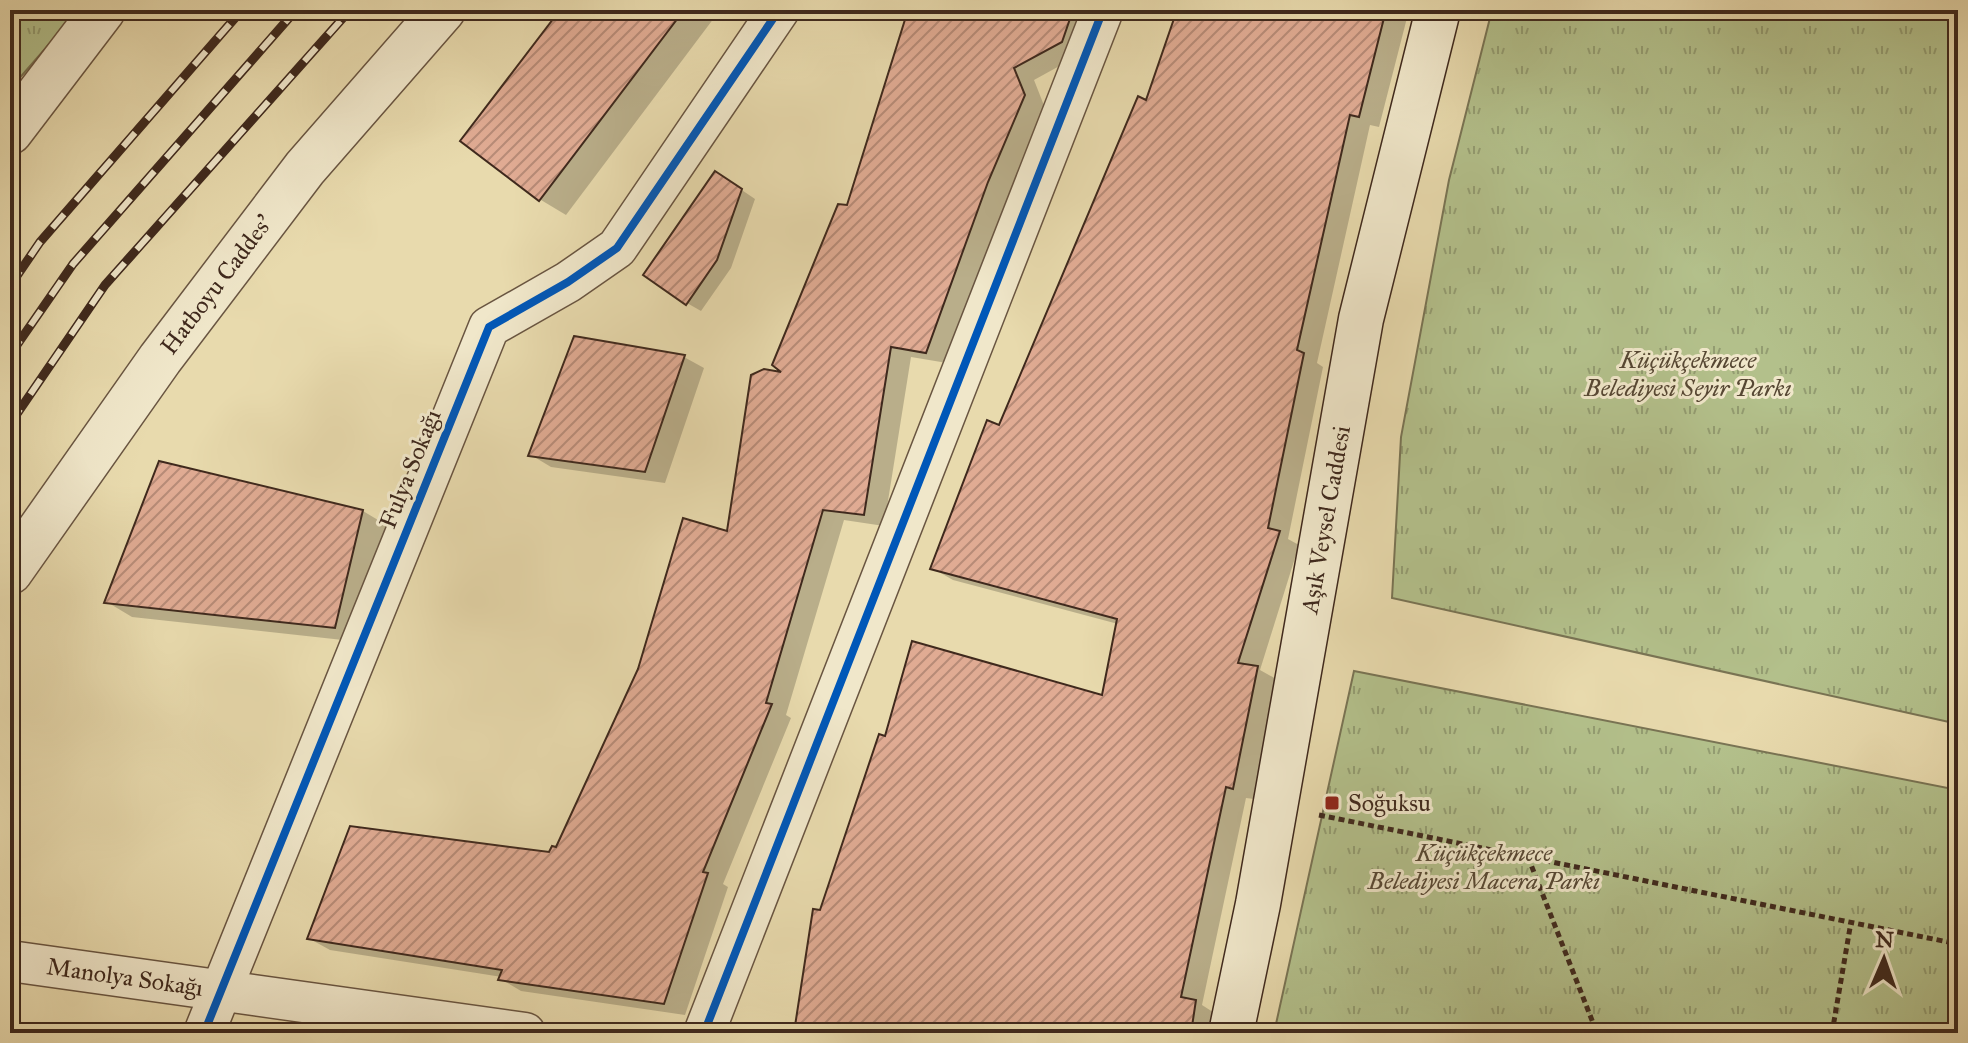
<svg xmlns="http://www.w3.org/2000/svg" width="1968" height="1043" viewBox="0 0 1968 1043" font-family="'IM FELL Great Primer',serif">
  <defs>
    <pattern id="park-tufts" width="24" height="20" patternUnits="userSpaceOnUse" patternTransform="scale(2)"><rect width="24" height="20" fill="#b3c08b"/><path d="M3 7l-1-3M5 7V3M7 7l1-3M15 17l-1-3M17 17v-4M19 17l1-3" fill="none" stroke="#939c71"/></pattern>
    <pattern id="building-hatch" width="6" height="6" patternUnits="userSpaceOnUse" patternTransform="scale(2)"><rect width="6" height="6" fill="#e0ab93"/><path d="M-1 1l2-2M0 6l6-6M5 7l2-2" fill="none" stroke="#b78b77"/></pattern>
  </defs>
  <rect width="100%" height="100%" fill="#e8daad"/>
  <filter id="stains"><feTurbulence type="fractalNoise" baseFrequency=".0025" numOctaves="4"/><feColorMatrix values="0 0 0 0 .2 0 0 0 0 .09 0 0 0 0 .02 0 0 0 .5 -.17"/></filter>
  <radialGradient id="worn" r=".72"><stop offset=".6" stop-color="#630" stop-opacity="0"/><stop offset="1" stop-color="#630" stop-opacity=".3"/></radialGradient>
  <path fill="url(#park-tufts)" stroke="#797454" stroke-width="2" d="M10 10H79L10 89Z
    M1492 10H1958V724L1392 598 1401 437 1449 180Z
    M1354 671 1958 790V1033H1274Z"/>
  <path fill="#0003" d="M562 10H720L566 215 541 200 463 141Z
    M910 10H1097L1083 53 1034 80 1045 108 1009 194 947 363 911 357 884 526 844 520 786 715 791 718 723 884 728 887 685 1015 521 991 501 979 502 977 330 950 310 939 551 855 557 849 729 533 789 375 848 208Z
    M1180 10H1409L1379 127 1370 125 1317 363 1323 367 1288 539 1299 545 1260 670 1278 680 1254 799 1246 798 1202 1005 1216 1014 1213 1033H811L797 1025 821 913 887 738 1104 697 1118 624 953 580 932 568 1000 427 1147 102Z
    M730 182 755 199 731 268 701 311 687 303Z
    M684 357 704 368 665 483 551 467 531 455Z
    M161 464 363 511 388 526 361 642 132 617 107 602Z"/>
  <path fill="url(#building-hatch)" stroke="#3f291d" stroke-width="2" d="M560 10H684L539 201 460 141Z
    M908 10H1073L1062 42 1014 68 1025 95 988 182 926 353 891 347 864 515 823 510 766 703 772 704 703 872 708 873 664 1004 498 980 502 970 307 939 350 826 549 852 552 846 556 847 638 669 683 518 727 531 751 375 764 369 781 372 772 365 838 204 847 205Z
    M1177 10H1386L1359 117 1350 115 1297 350 1304 353 1268 528 1280 531 1238 663 1258 666 1233 789 1226 787 1181 997 1196 1000 1191 1033H837L795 1026 813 909 820 910 879 734 885 736 912 641 1102 695 1117 619 930 569 987 420 999 425 1138 96 1146 100Z
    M715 171 742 189 717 260 686 305 643 275Z
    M574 336 685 355 645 472 528 456Z
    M159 461 363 510 335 628 104 603Z"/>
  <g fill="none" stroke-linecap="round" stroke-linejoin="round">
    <defs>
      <g id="minor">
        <path id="s1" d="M10 961 525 1033"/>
        <path d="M204 1033 489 327 568 282 617 248 779 10"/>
        <path d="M704 1033 1103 10"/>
      </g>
      <g id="tertiary">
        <path d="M10 132 103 10"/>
        <path id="s2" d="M10 572 160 359 305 168 443 10"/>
      </g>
      <g id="secondary">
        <path id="s3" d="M1231 1033 1258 904 1361 319 1438 10"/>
      </g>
    </defs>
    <use href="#minor" stroke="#695541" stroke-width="43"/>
    <use href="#tertiary" stroke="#695541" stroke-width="47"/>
    <use href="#secondary" stroke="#3f291d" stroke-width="47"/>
    <path stroke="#3f291d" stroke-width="5" stroke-dasharray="6 4" stroke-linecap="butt" d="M10 20 23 10
      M1319 815 1958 944
      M1528 857 1597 1033
      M1832 1033 1851 922"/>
    <use href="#minor" stroke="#f0e7ca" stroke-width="40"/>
    <use href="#tertiary" stroke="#f0e7ca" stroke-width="44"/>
    <use href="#secondary" stroke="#f0e7ca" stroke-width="44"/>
    <defs>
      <path id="rail" d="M10 286 40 242 242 10
        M10 355 73 264 296 10
        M10 424 105 285 350 10"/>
    </defs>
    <use href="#rail" stroke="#3f291d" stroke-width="9"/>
    <use href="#rail" stroke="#f0e7ca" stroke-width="6" stroke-dasharray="18" stroke-linecap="butt"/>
    <defs>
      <path id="cycleway" d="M204 1033 489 327 568 282 617 248 779 10
        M704 1033 1103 10"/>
    </defs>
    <use href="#cycleway" stroke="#f0e7ca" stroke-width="13"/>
    <use href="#cycleway" stroke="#0057b8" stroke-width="8"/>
  </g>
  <rect fill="#8f2418" stroke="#f0e7ca" stroke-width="3" x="1324" y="795" width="16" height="16" rx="4"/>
  <g text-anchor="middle" stroke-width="6" stroke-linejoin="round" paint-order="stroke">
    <g font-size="24" fill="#3f291d" stroke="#f0e7ca">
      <text dy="8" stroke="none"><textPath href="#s2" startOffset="354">Hatboyu Caddes'</textPath></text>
      <text transform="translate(410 469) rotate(-68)" y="8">Fulya Sokağı</text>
      <text dy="8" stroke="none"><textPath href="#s3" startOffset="522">Aşık Veysel Caddesi</textPath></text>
      <text dy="8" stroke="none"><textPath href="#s1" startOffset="116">Manolya Sokağı</textPath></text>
    </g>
    <g font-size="24" font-style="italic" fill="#564733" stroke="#f0e7ca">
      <text x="1688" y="368">Küçükçekmece<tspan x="1688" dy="28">Belediyesi Seyir Parkı</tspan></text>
      <text x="1484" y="861">Küçükçekmece<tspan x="1484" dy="28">Belediyesi Macera Parkı</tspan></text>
    </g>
    <g font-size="24" fill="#3f291d" stroke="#f0e7ca" text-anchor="start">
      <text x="1348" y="811">Soğuksu</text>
    </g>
  </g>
  <rect width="1968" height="1043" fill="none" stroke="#e8daad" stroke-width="40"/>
  <rect x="12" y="12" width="1944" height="1019" fill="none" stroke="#3f291d" stroke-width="4"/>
  <rect x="20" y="20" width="1928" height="1003" fill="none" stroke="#3f291d" stroke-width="2"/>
  <g transform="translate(1884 959) rotate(2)" stroke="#f0e7ca" stroke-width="6" paint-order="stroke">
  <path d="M0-6L14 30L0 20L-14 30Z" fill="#3f291d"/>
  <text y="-12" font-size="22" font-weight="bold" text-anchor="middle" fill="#3f291d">N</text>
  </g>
  <rect width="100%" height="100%" filter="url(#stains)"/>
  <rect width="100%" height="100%" fill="url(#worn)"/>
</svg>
